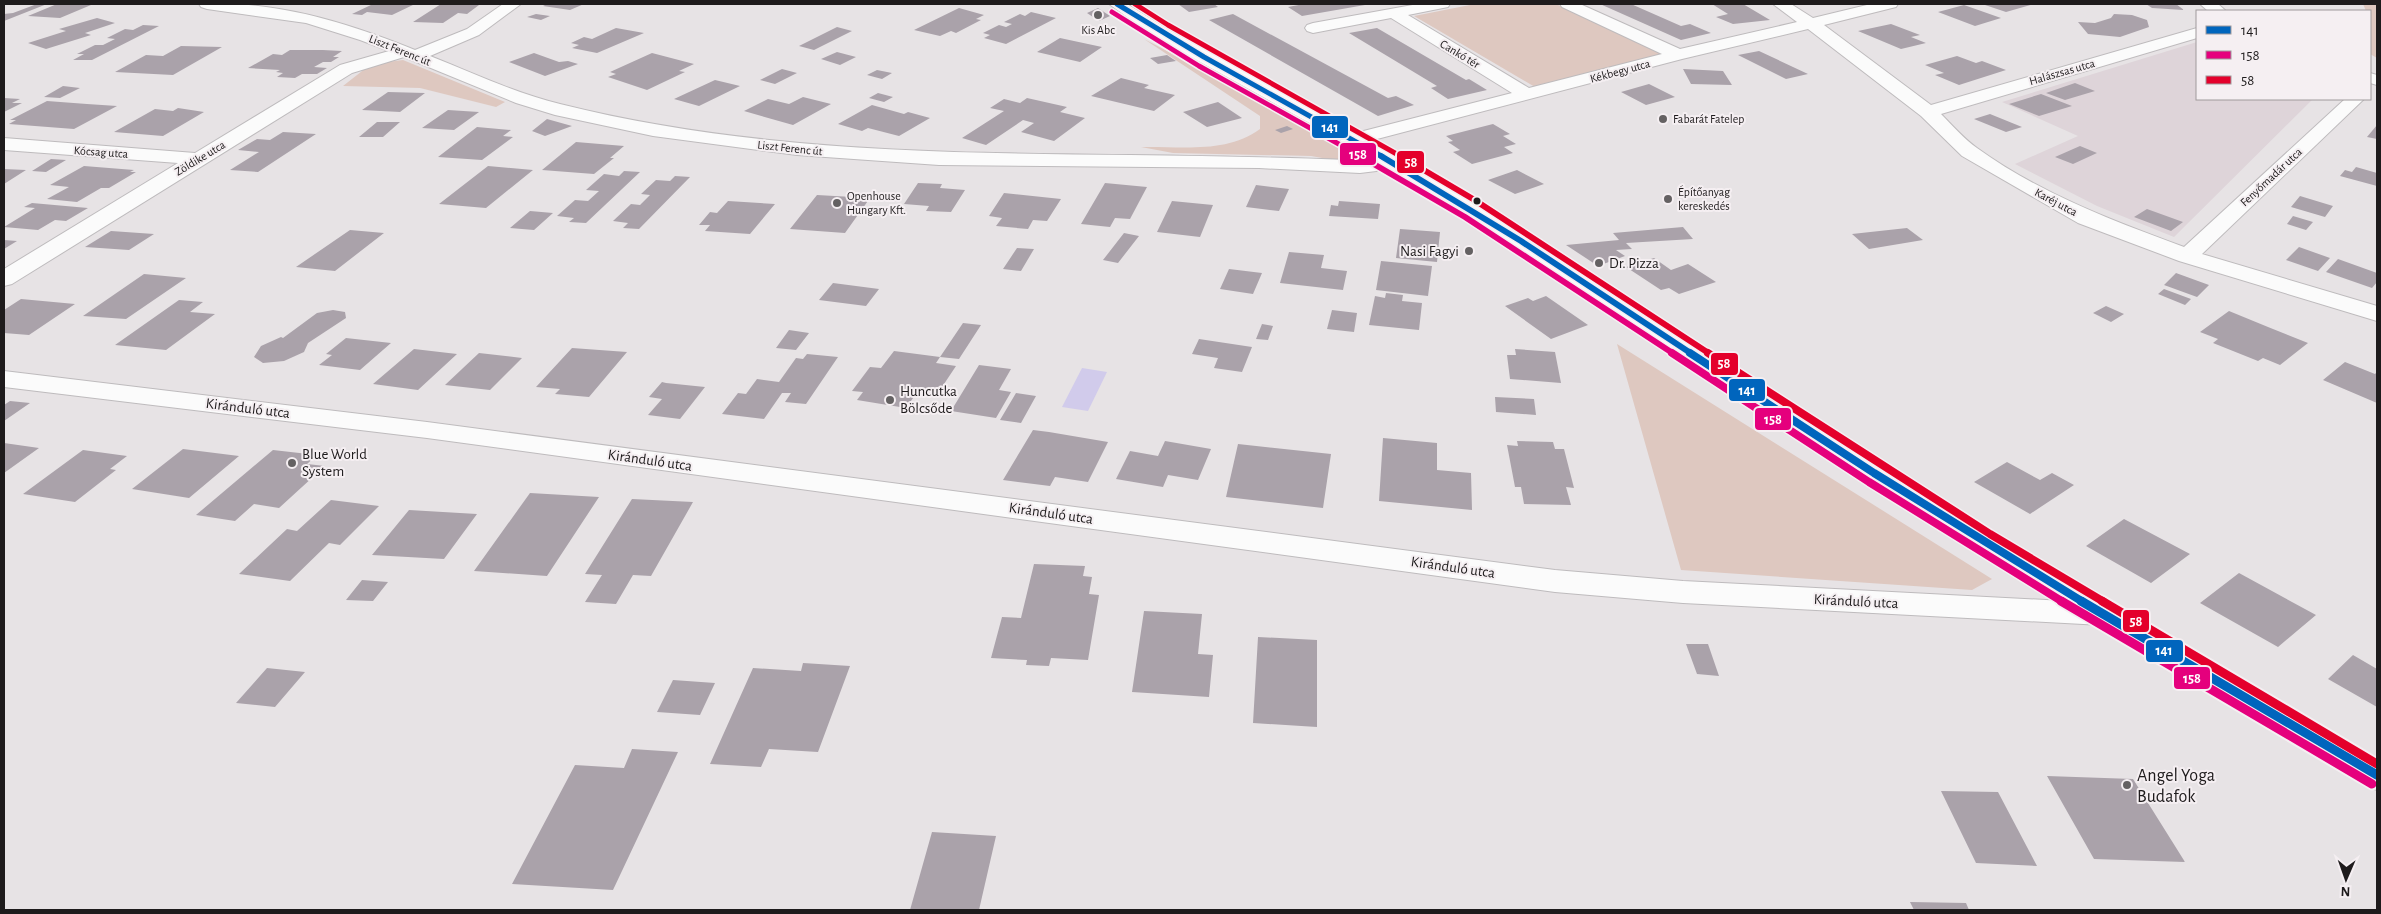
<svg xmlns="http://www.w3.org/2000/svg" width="2381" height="914" viewBox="0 0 2381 914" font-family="'Alegreya Sans',sans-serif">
  <rect width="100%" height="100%" fill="#e7e3e5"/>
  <path fill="#ded4d9" d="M2197 42V99H2313L2174 237 2097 206 2015 164 2078 136 2002 102Z"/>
  <path fill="#dec8c0" d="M1475 4H1556L1663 54 1535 87 1414 16Z
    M2363 4H2377V58L2370 54V11H2366Z
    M1144 39 1277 108 1358 156 1354 160 1345 162 1311 156 1173 153 1141 147C1180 146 1227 154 1260 129V116Z
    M403 60 505 102 496 107 420 88 343 86 371 64Z
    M1617 344 1992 579 1972 590 1681 570Z"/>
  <path fill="#d1cbeb" d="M1082 368 1107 372 1088 411 1062 407Z"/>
  <path fill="#aaa2aa" d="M37 4H47L4 21V14L13 13Z
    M57 4H76L91 5 60 18 28 16Z
    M373 4H415L392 15 367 12 362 15 352 14Z
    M441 4H447L479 5 467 14 458 13 443 23 413 22Z
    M547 4H584L570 10 543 6Z
    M1178 4H1214L1218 7 1189 12Z
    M1304 4H1365V5L1302 16 1288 7Z
    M1600 4H1631L1681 26 1690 24 1711 33 1681 40Z
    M1712 4H1743L1770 20 1733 24 1716 17 1728 14Z
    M1982 4H2034L2006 12Z
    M2146 4H2176L2184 10 2152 8Z
    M1964 5 2001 18 1975 26 1938 12Z
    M959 8 984 15 976 19 981 20 956 33 951 31 940 36 914 30Z
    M1098 8 1110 16 1099 21 1087 13Z
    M1031 12 1056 18 1006 44 984 38 990 35 983 33 999 25 1006 27 1012 24 1004 22 1020 14 1025 16Z
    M536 14 550 16 541 20 527 17Z
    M1233 14 1388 98 1396 96 1414 105 1378 116 1209 20Z
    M2114 14 2132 15 2147 20 2149 27 2120 37 2088 34 2078 22 2095 23 2111 18Z
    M97 18 115 23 85 33 91 35 46 49 28 43 66 31 59 29Z
    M1891 24 1920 35 1911 37 1926 43 1901 49 1858 31Z
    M143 25 159 26 92 60H73L84 54H77L95 45H103L115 39 107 38 125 29 133 30Z
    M837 27 852 31 814 50 799 46Z
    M616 28 644 33 597 53 572 48 579 45 571 43 584 37 592 39Z
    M1377 28 1466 80 1469 79 1487 90 1448 99 1431 88 1437 86 1349 33Z
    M1060 38 1102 47 1080 62 1037 52Z
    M181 46 222 47 173 75 115 72 146 55 163 56Z
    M290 50H323L342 51 333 57H339L331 62H323L314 67 327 68 317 74H302L295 78 277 77 283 73 276 72 280 70 248 68 273 54 282 55Z
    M1759 51 1808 74 1786 79 1738 55Z
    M837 52 856 57 840 65 821 59Z
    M534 53 559 62 568 61 578 64 545 76 509 62Z
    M652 53 694 64 679 71 685 72 647 90 608 77 616 74 610 72Z
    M1167 55 1176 61 1158 64 1150 58Z
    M1957 56 1976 63 1982 61 2006 70 1959 85 1935 75 1944 73 1925 65Z
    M782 69 797 73 775 84 760 80Z
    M1683 69 1723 71 1732 85 1691 84Z
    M877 70 892 73 882 79 867 75Z
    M1121 78 1149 85 1144 88 1175 95 1154 111 1091 96Z
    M715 80 740 86 699 106 674 99Z
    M2075 83 2095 91 2065 100 2046 93Z
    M1649 84 1675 97 1646 105 1621 92Z
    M63 86 80 88 60 98 44 97Z
    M388 92 425 93 400 112 362 110Z
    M878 93 893 97 884 102 869 98Z
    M2041 94 2072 106 2039 116 2009 104Z
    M803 97 831 104 793 125 744 111 768 99 789 104Z
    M4 98 20 99 12 103H22L4 112Z
    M1027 98 1067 107 1060 112 1085 118 1054 141 1021 132 1034 123 1023 120 986 145 962 138 1004 111 990 108 1004 99 1020 103Z
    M47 101 87 104 117 106 74 129 9 124 16 120H10Z
    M1218 102 1242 118 1207 127 1183 112Z
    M872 105 904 114 908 112 930 118 899 136 868 128 862 131 838 124Z
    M178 108 204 112 163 136 114 132 155 109 173 111Z
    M448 110 479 112 454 130 422 128Z
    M1990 114 2022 127 2006 132 1974 119Z
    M547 119 572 126 545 136 532 131Z
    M377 122H400L383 137H359Z
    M1493 124 1510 134 1503 136 1516 144 1504 147 1513 153 1472 164 1453 152 1460 150 1448 142 1453 141 1446 136Z
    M2377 125V139L2367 137Z
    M1287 126 1293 129 1281 133 1275 130Z
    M477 127 511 130 503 136 513 137 482 160 438 157Z
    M283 132 316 134 258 172 230 170 259 152 238 150 257 139 270 140Z
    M576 142 624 146 610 158H614L594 174 542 170Z
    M2080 146 2097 153 2073 164 2055 157Z
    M51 159 66 160 46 172 32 171Z
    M84 166 134 170 130 172H136L109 188H101L77 202 47 199 69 187 50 185Z
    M488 166 533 170 486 208 439 204Z
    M2356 167 2377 173V186L2340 176 2345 170 2352 172Z
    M4 169 26 170 4 184Z
    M1517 170 1544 184 1515 194 1488 180Z
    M624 171 640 172 586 223 569 222 574 218 557 216 575 200 588 201 599 191 586 190 604 174 619 176Z
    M675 176 690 177 639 229 623 228 628 223 613 221 631 204 640 205 650 195 641 194 656 180 670 181Z
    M918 183 942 184 940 188 965 190 951 212 926 211 929 206 904 204Z
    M1105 183 1147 187 1130 219 1115 218 1110 227 1081 224Z
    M1256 185 1289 189 1279 211 1246 207Z
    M1004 193 1061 199 1047 221 1033 220 1028 229 996 226 1002 218 989 216Z
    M817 195 870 198 845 233 790 229Z
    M2300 196 2333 206 2325 217 2291 207Z
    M728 201 775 204 750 234 705 231 710 225H699L710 212 717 213Z
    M1172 201 1213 205 1200 237 1157 232Z
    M1339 201 1380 204 1378 219 1329 216 1331 205 1338 206Z
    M32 203 88 208 66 221 55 220 38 230 4 227 35 208 24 207Z
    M2147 209 2183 222 2171 231 2134 217Z
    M530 211 553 213 534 230 510 228Z
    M2293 216 2313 222 2306 230 2287 224Z
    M1683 227 1693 239 1626 243 1632 249 1616 250 1625 256 1598 266 1566 245 1619 240 1613 233Z
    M1907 228 1923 240 1869 249 1852 234Z
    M1400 229 1440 232 1437 262 1396 258Z
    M350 230 384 233 335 271 296 267Z
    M111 231 154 234 129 250 85 247Z
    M1124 233 1139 236 1118 263 1103 260Z
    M4 240 17 241 4 249Z
    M2299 247 2330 258 2318 271 2286 260Z
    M1017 248 1034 249 1021 271 1003 269Z
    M1289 252 1324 255 1321 268 1347 271 1343 290 1280 283Z
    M1654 258 1671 270 1688 264 1716 282 1679 294 1669 288 1661 290 1626 267Z
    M2338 259 2377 273V282L2372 288 2326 272Z
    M1381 261 1432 266 1428 296 1376 290Z
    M1229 269 1262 273 1253 294 1220 289Z
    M2176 273 2209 285 2197 297 2164 285Z
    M144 274 186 278 126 319 83 316Z
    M833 283 879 289 866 306 819 300Z
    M2164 289 2191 299 2185 305 2158 294Z
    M1386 293 1403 295 1402 301 1422 303 1419 330 1369 325 1375 296 1385 298Z
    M1546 296 1588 325 1551 339 1505 306 1528 298 1533 301Z
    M21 299 75 304 29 335 4 333V310Z
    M179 300 203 302 190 312 215 314 166 350 115 345Z
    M2106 306 2124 314 2111 322 2093 313Z
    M333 310 345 312 346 318 308 343 304 352 284 361 263 363 254 357 261 346 281 337 283 338 317 313Z
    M1332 310 1357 313 1354 332 1327 329Z
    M2229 311 2268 327 2308 343 2280 365 2263 358 2258 361 2213 343 2218 339 2200 332Z
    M963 323 981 325 959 359 940 357Z
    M1262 324 1273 326 1268 340 1256 339Z
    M789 330 809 333 796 350 776 348Z
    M346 338 391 343 360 370 319 365 332 355 326 354Z
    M1199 339 1252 347 1242 372 1214 368 1218 358 1192 354Z
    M572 348 627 352 589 397 555 394 560 389 536 387Z
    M414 349 457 354 418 390 373 384Z
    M1515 349 1555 352 1561 383 1510 379 1507 355H1516Z
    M894 351 940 357 936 363 956 366 938 393 918 391 906 408 857 400 863 392 852 391 870 367 881 368Z
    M479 353 522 358 490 390 445 385Z
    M807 354 838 357 806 404 785 402 791 393H782L764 419 722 414 738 393 746 394 757 379 779 382 796 358 803 359Z
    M2345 362 2375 374 2377 372V403L2323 380Z
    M979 365 1011 369 999 390 1011 392 996 418 951 411Z
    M662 382 666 383 705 387 680 419 648 415 662 399 649 397Z
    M1016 393 1036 396 1021 423 1000 420Z
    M1495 397 1534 399 1536 415 1496 412Z
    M10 401 30 403 4 421V405Z
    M1033 430 1049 432 1108 442 1088 482 1055 477 1050 486 1003 480Z
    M1383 438 1437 443V470L1471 473 1472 510 1379 501Z
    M1165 441 1211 449 1198 480 1168 475 1163 487 1116 479 1130 451 1158 456Z
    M1517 441 1553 442 1555 449H1564L1574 488 1566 487 1571 505 1524 504 1521 487H1515L1507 445 1518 446Z
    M4 443 39 448 4 473Z
    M1238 444 1331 454 1323 508 1226 497Z
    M183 449 239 456 189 498 132 489Z
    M83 450 127 456 110 469 116 470 75 502 23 494Z
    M273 450 317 455 307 464 325 466 279 508 254 504 235 521 196 515Z
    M2007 462 2040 480 2052 473 2074 485 2030 514 1974 482Z
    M530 493 599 497 547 576 474 571Z
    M632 499 693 502 651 576 633 575 616 604 585 602 602 575 585 574Z
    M331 500 379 506 340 545 329 543 290 581 239 574 287 529 297 531Z
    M409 510 477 514 444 559 372 555Z
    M2124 519 2190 554 2151 583 2086 546Z
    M1034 564 1085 566 1083 576 1092 577 1089 594 1099 595 1088 660 1051 658 1049 666 1026 665 1027 660 991 658 1002 617 1021 618Z
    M2239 573 2316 615 2278 647 2200 603Z
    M362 580 388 582 373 601 346 600Z
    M1144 611 1202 614 1198 654 1213 655 1209 697 1132 692Z
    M1258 637 1317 640V727L1253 723Z
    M1686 644H1708L1719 676 1697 674Z
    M2353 655 2377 669V707L2328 679Z
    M803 663 850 666 818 752 769 749 761 767 710 764 753 668 801 671Z
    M267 668 305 672 275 707 236 703Z
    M673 680 715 683 700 715 657 712Z
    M632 749 678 752 613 890 512 884 575 765 624 768Z
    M2047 776 2133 779 2185 862 2094 859Z
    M1941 791 1998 792 2037 866 1976 863Z
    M932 832 996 836 979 910H910Z
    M1910 902 1966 903 1969 910H1914Z"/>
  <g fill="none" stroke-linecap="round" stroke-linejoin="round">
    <defs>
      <path id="street" d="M199 4C274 0 346 22 415 50L467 29 503 4H521L479 35 430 56C473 73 515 93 560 104 747 151 938 153 1130 155 1202 156 1274 157 1347 160 1365 161 1384 156 1401 160L1404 164 1401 168 1360 173 1259 168 939 165 797 155 653 136 555 115 516 103 404 57 352 73 12 284 4 286V269L178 163 4 150V138L195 153 340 65 389 51 360 40 306 23 207 9 201 7Z
        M1418 4H1450L1448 7 1408 15 1529 88 1662 54 1562 7 1560 4H1580L1680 49 1797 22 1773 4H1791L1813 18 1871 4H1898L1896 7 1824 25 1931 105 2197 28V38L1941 114C1952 125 1964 139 1977 148 2039 193 2113 221 2184 247L2345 99H2364L2202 254 2377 306V321L2179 261 2078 223 1962 156 1921 116 1808 29 1682 59 1358 144 1351 146 1344 144 1341 140 1344 136 1512 93 1391 18 1313 33 1307 31 1305 28 1307 25 1313 23Z
        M2200 4H2218L2226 11H2208Z
        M2370 73 2377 75V85L2370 83Z
        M4 371 427 422 1555 570 1683 581 2102 603 2113 606 2118 614 2113 622 2102 625 1683 603 1555 592 427 438 4 387Z"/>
      <path id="secondary" d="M1109 4H1127L1169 30C1272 87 1377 142 1478 204 1616 290 1750 384 1888 470 2049 570 2213 664 2377 758V790L2364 785 1974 550 1814 447 1460 212 1331 135 1157 38Z"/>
    </defs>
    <use href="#street" stroke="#bebbbd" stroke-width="2"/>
    <use href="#secondary" stroke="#bebbbd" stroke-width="2"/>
    <use href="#street" fill="#fbfbfb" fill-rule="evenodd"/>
    <use href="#secondary" fill="#fbfbfb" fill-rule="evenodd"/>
    <defs>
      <path id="bus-1-far3" d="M1117 4 1204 57 1383 157"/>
      <path id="bus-1-far2" d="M1381 156 1521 241 1692 354"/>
      <path id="bus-1-far1" d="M1690 353 1874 473 2083 602"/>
      <path id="bus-1" d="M2081 601 2377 775"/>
      <path id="bus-2-far3" d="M1112 12 1199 66 1362 157"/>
      <path id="bus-2-far2" d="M1360 156 1465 217 1674 354"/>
      <path id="bus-2-far1" d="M1672 353 1869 482 2063 602"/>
      <path id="bus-2" d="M2061 601 2372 784"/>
      <path id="bus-3-far3" d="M1135 4 1168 25 1402 157"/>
      <path id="bus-3-far2" d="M1400 156 1473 199 1710 354"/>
      <path id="bus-3-far1" d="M1708 353 1990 534 2104 602"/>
      <path id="bus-3" d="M2102 601 2377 764"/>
    </defs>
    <use href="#bus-1-far3" stroke="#f5eff2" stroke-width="8"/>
    <use href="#bus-1-far2" stroke="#f5eff2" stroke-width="9"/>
    <use href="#bus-1-far1" stroke="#f5eff2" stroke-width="11"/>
    <use href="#bus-1" stroke="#f5eff2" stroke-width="13"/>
    <use href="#bus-2-far3" stroke="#f5eff2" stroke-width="8"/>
    <use href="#bus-2-far2" stroke="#f5eff2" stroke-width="9"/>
    <use href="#bus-2-far1" stroke="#f5eff2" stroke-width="11"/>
    <use href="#bus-2" stroke="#f5eff2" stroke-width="13"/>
    <use href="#bus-3-far3" stroke="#f5eff2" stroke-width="8"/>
    <use href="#bus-3-far2" stroke="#f5eff2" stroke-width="9"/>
    <use href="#bus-3-far1" stroke="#f5eff2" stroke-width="11"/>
    <use href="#bus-3" stroke="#f5eff2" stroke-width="13"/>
    <use href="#bus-1-far3" stroke="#0065bd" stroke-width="5"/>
    <use href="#bus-1-far2" stroke="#0065bd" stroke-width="6"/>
    <use href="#bus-1-far1" stroke="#0065bd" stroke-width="8"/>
    <use href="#bus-1" stroke="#0065bd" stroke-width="9"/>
    <use href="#bus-2-far3" stroke="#e5007d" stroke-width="5"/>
    <use href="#bus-2-far2" stroke="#e5007d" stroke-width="6"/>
    <use href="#bus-2-far1" stroke="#e5007d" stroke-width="8"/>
    <use href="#bus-2" stroke="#e5007d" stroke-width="9"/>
    <use href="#bus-3-far3" stroke="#e4002b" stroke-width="5"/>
    <use href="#bus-3-far2" stroke="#e4002b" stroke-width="6"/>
    <use href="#bus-3-far1" stroke="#e4002b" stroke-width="8"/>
    <use href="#bus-3" stroke="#e4002b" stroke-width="9"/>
  </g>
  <g fill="#646162" stroke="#f5eff2" stroke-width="2">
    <circle cx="1098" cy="15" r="5"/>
    <circle cx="1663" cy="119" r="5"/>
    <circle cx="1668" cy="199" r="5"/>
    <circle cx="837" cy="203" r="5"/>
    <circle cx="1469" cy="251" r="5"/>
    <circle cx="1599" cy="263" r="5"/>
    <circle cx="890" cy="400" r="5"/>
    <circle cx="292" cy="463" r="5"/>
    <circle cx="2127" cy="785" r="5"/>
  </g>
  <circle fill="#1e1b1c" stroke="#f5eff2" stroke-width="2" cx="1477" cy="201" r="4.5"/>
  <g text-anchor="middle" stroke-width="4" stroke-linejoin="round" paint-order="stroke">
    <g font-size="12" fill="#1e1b1c" stroke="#f5eff2" text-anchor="start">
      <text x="1098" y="34" text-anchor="middle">Kis Abc</text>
      <text x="1673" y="123">Fabarát Fatelep</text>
      <text x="1678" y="196">Építőanyag<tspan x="1678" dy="14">kereskedés</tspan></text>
      <text x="847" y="200">Openhouse<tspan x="847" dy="14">Hungary Kft.</tspan></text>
    </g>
    <g font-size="12" fill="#1e1b1c" stroke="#f5eff2">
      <text transform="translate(400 50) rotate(22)" y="4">Liszt Ferenc út</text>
      <text transform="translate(1460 54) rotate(31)" y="4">Cankó tér</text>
      <text transform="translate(1620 71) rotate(-15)" y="4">Kékbegy utca</text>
      <text transform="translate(2062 72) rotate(-16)" y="4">Halászsas utca</text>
      <text transform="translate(790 148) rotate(6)" y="4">Liszt Ferenc út</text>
      <text transform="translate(101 152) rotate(4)" y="4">Kócsag utca</text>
      <text transform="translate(200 158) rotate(-31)" y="4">Zöldike utca</text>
      <text transform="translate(2271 177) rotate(-43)" y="4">Fenyőmadár utca</text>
      <text transform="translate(2056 202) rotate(28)" y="4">Karéj utca</text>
    </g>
    <g font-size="15" fill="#1e1b1c" stroke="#f5eff2" text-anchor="start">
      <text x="1459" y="256" text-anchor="end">Nasi Fagyi</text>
      <text x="1609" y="268">Dr. Pizza</text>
      <text x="900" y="396">Huncutka<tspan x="900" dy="17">Bölcsőde</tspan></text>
      <text x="302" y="459">Blue World<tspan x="302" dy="17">System</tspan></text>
    </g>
    <g font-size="15" fill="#1e1b1c" stroke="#f5eff2">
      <text transform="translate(248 408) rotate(7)" y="5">Kiránduló utca</text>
      <text transform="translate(650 460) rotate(8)" y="5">Kiránduló utca</text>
      <text transform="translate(1051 513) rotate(8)" y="5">Kiránduló utca</text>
      <text transform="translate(1453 567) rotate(8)" y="5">Kiránduló utca</text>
      <text transform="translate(1856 601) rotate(3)" y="5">Kiránduló utca</text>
    </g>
    <g font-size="18" fill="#1e1b1c" stroke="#f5eff2" text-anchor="start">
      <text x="2137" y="781">Angel Yoga<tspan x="2137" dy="21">Budafok</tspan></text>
    </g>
  </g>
  <g stroke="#f5eff2" stroke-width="2">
    <rect x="1311" y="115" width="38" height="24" rx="5" fill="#0065bd"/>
    <rect x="1339" y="142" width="38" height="24" rx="5" fill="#e5007d"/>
    <rect x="1396" y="150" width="29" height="24" rx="5" fill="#e4002b"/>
    <rect x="1710" y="352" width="29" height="24" rx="5" fill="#e4002b"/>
    <rect x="1728" y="378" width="38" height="24" rx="5" fill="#0065bd"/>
    <rect x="1754" y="407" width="38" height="24" rx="5" fill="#e5007d"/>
    <rect x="2122" y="609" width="28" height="24" rx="5" fill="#e4002b"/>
    <rect x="2145" y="639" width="39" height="24" rx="5" fill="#0065bd"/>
    <rect x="2173" y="666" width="38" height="24" rx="5" fill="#e5007d"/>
  </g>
  <g font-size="14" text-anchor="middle" font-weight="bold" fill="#fff">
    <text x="1330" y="132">141</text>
    <text x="1358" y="159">158</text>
    <text x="1411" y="167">58</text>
    <text x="1724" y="368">58</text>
    <text x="1747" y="395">141</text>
    <text x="1773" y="424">158</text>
    <text x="2136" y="626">58</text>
    <text x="2164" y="655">141</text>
    <text x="2192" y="683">158</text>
  </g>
  <rect width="2381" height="914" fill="none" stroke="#1e1b1c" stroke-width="10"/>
  <rect x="2196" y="10" width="175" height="90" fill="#f5eff2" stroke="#9f9a9c"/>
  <rect x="2206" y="26" width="25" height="8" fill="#0065bd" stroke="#9f9a9c"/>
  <text x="2241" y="35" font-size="15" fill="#1e1b1c">141</text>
  <rect x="2206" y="51" width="25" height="8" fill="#e5007d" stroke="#9f9a9c"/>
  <text x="2241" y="60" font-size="15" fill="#1e1b1c">158</text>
  <rect x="2206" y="76" width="25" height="8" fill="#e4002b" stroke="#9f9a9c"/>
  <text x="2241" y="85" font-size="15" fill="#1e1b1c">58</text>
  <g transform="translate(2346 879) rotate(182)" stroke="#f5eff2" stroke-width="4" paint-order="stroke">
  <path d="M0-4L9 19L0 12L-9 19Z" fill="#1e1b1c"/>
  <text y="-8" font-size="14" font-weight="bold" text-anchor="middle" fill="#1e1b1c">N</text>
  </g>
</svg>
